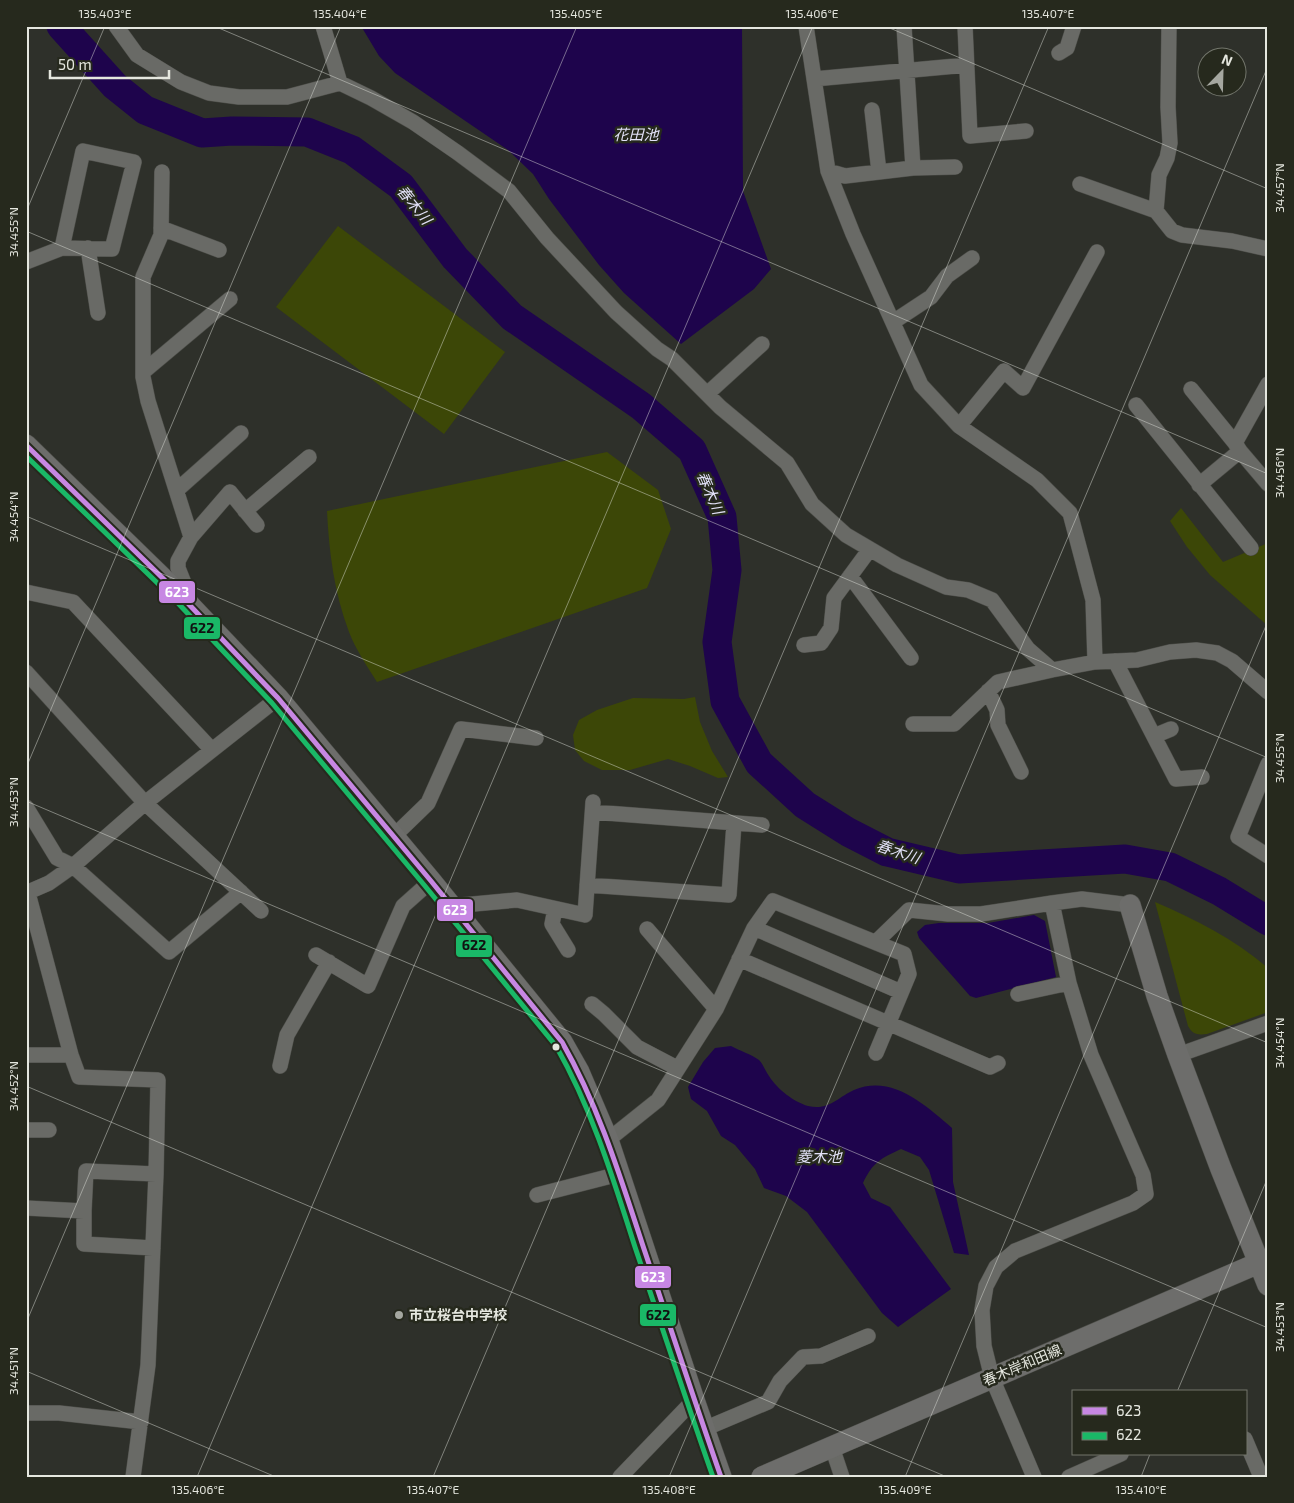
<svg xmlns="http://www.w3.org/2000/svg" width="1294" height="1503" viewBox="0 0 1294 1503" font-family="'Exo 2','Noto Sans JP',sans-serif">
  <rect width="100%" height="100%" fill="#2e302a"/>
  <path fill="#3c4707" d="M338 226 505 352 444 434 276 307Z
    M607 452 658 490 671 529 647 588 377 682C367 666 356 650 349 632 334 592 329 552 327 511Z
    M1181 508 1223 562 1268 543V626L1210 575 1187 547 1170 521Z
    M695 697 700 722 712 751 728 777 718 778 690 766 668 759 630 770H602L584 761 575 750 573 735 579 720 597 710 633 698 684 699Z
    M1155 902C1195 919 1234 939 1268 968V1012L1207 1034C1198 1035 1193 1035 1188 1026Z"/>
  <path fill="#1e044c" d="M361 26H742L743 191 771 269 754 289 681 344 624 293 599 265 549 199 533 174 508 150 395 73 379 56Z
    M1034 915 1045 921 1056 977 976 998 970 996 919 938 917 932 925 925 939 923H988Z
    M731 1046C740 1051 751 1054 759 1060 763 1064 766 1072 769 1076 777 1089 794 1102 808 1106 829 1111 838 1097 854 1090 892 1074 925 1105 952 1128L953 1182 969 1255 954 1253 929 1170 920 1157 901 1149C880 1159 873 1162 863 1183L871 1198 890 1207 951 1289 898 1327 882 1313 807 1212 786 1196 764 1188 755 1169 735 1145 721 1136 707 1111 691 1099 688 1087 703 1062 715 1048Z"/>
  <g fill="none" stroke-linecap="round" stroke-linejoin="round">
    <path stroke="#1e044c" stroke-width="29" d="M61 26 115 86 145 110 202 133 232 131 307 132 352 150 401 186 455 258 512 317 641 406 692 450 722 517 727 570 717 642 725 701 759 763 805 805 848 832 887 852 959 869 1125 859 1170 867 1219 891 1268 921"/>
    <defs>
      <path id="street" d="M116 26 137 55 181 82 209 93 239 97H287L340 83 371 98 413 122 458 153 509 191 547 238 616 312 657 349 672 359 720 407 787 463 812 504 846 535 897 565 946 587 968 590 992 600 1028 649 1052 670 1095 662 1137 660 1170 652 1196 650 1217 653 1232 661 1268 692
        M323 26 340 83
        M806 26 828 171 853 234 921 385 959 426 1037 480 1070 513 1093 600 1095 662
        M904 26 913 168
        M965 26 970 136 1026 131
        M1169 26 1168 107 1170 143 1167 158 1159 175 1156 211 1172 231 1182 235 1232 241 1268 249
        M1059 53 1067 48 1074 26
        M814 79 967 65
        M872 110 879 172
        M828 171 845 176 913 168 955 167
        M162 172 161 235 143 277V377L148 401 191 537
        M1080 184 1156 211
        M161 228 219 250
        M88 248 98 313
        M26 262 62 248 112 249 134 162 83 151 62 248
        M893 322 931 297 947 276 972 258
        M143 372 230 299
        M1268 384 1235 443 1240 451 1268 484
        M1191 389 1235 443
        M707 394 762 344
        M1136 405 1251 548
        M959 426 1004 371 1023 388 1097 252
        M1199 485 1240 451
        M177 490 241 433
        M245 511 309 457
        M850 576 911 658
        M26 592 73 602 212 750
        M181 596 184 583 178 568V561L191 537 230 492 257 525
        M804 645 821 643 831 628 834 598 870 549
        M1115 661 1176 779 1202 777
        M26 672 145 803 261 911
        M988 691 997 710 998 725 1021 772
        M913 724H954L998 682 1052 670
        M1154 736 1171 729
        M1268 764 1238 837 1268 856
        M26 807 57 858 73 866 169 952 241 892
        M593 812 762 825
        M394 836 428 803 461 729 536 738
        M587 885 729 895 734 823
        M26 893 49 883 73 866 145 803 278 698
        M28 893 71 1055 79 1077 158 1080 156 1174 148 1365 133 1477
        M452 906 517 900 585 915 593 802
        M555 909 552 924 568 950
        M754 928 901 992
        M647 929 716 1009
        M876 942 909 910 948 914H981L1052 903
        M316 955 368 986 403 906 431 881
        M739 959 990 1067 998 1063
        M1018 994 1069 983
        M592 1004 604 1014 637 1047 677 1068
        M26 1055H71
        M1178 1055 1268 1023
        M280 1066 287 1035 329 962
        M26 1130H49
        M608 1140 658 1100 716 1009 754 928 773 901 904 954 909 974 876 1053
        M537 1195 619 1174
        M26 1208 84 1211
        M153 1248 84 1244V1211L86 1171 156 1174
        M26 1413H59L141 1422
        M704 1429 768 1402 780 1381 803 1357 821 1356 868 1336
        M1245 1439 1261 1477
        M832 1447 842 1477
        M620 1477 694 1400
        M1034 1477 992 1378 984 1346 982 1310 986 1286 996 1267 1015 1251 1133 1203 1146 1194 1143 1175 1091 1055 1069 983 1052 903 1082 899 1130 905
        M1069 1477 1121 1454"/>
      <path id="secondary" d="M26 445 181 596 278 698 431 881 562 1042 579 1072 608 1140 694 1400 721 1477
        M1130 905 1157 996 1178 1055 1221 1169 1268 1285
        M762 1477 1268 1259"/>
    </defs>
    <use href="#street" stroke="#4c4d48" stroke-width="16"/>
    <use href="#secondary" stroke="#4c4d48" stroke-width="22"/>
    <use href="#street" stroke="#696a66" stroke-width="15"/>
    <use href="#secondary" stroke="#6d6d6b" stroke-width="21"/>
    <defs>
      <path id="bus-1" d="M26 445 181 596 278 698 431 881 562 1042C599 1107 620 1176 643 1246 669 1323 694 1400 721 1477"/>
      <path id="bus-2" d="M26 456 176 601 272 703 425 886 556 1046C592 1109 613 1178 635 1247 661 1324 686 1400 713 1477"/>
    </defs>
    <use href="#bus-1" stroke="#26291d" stroke-width="9"/>
    <use href="#bus-2" stroke="#26291d" stroke-width="9"/>
    <use href="#bus-1" stroke="#c787e3" stroke-width="5"/>
    <use href="#bus-2" stroke="#1ab867" stroke-width="5"/>
  </g>
  <path fill="none" stroke="#e5e7df" stroke-width="1" stroke-opacity="0.45" d="M214 26 1268 474M885 26 1268 189M26 212 105 26M26 231 1268 758M26 516 1268 1043M26 768 341 26M26 801 1268 1328M26 1086 947 1477M26 1323 577 26M26 1371 276 1477M1177 1392 1268 1177M197 1477 813 26M433 1477 1049 26M669 1477 1268 66M905 1477 1268 621M1141 1477 1150 1454"/>
  <circle fill="#e5e7df" stroke="#26291d" stroke-width="2" cx="556" cy="1047" r="4.5"/>
  <circle fill="#a5a7a0" stroke="#26291d" stroke-width="2" cx="399" cy="1315" r="5"/>
  <g text-anchor="middle" stroke-width="5" stroke-linejoin="round" paint-order="stroke">
    <g font-size="14" font-weight="bold" fill="#e5e7df" stroke="#26291d" text-anchor="start">
      <text x="409" y="1320">市立桜台中学校</text>
    </g>
    <g font-size="14" fill="#e5e7df" stroke="#26291d">
      <text transform="translate(1022 1365) rotate(-23)" y="5">春木岸和田線</text>
    </g>
    <g font-size="15" font-style="italic" fill="#e2e1f8" stroke="#26291d">
      <text x="636" y="140">花田池</text>
      <text transform="translate(414 205) rotate(51)" y="5">春木川</text>
      <text transform="translate(710 493) rotate(67)" y="5">春木川</text>
      <text transform="translate(898 852) rotate(18)" y="5">春木川</text>
      <text x="819" y="1162">菱木池</text>
    </g>
  </g>
  <g stroke="#26291d" stroke-width="2">
    <rect x="158" y="580" width="38" height="24" rx="5" fill="#c787e3"/>
    <rect x="183" y="616" width="38" height="24" rx="5" fill="#1ab867"/>
    <rect x="436" y="898" width="38" height="24" rx="5" fill="#c787e3"/>
    <rect x="455" y="934" width="38" height="24" rx="5" fill="#1ab867"/>
    <rect x="634" y="1265" width="38" height="24" rx="5" fill="#c787e3"/>
    <rect x="639" y="1303" width="38" height="24" rx="5" fill="#1ab867"/>
  </g>
  <g font-size="14" text-anchor="middle" font-weight="bold" fill="#fff">
    <text x="177" y="597">623</text>
    <text x="455" y="915">623</text>
    <text x="653" y="1282">623</text>
  </g>
  <g font-size="14" text-anchor="middle" font-weight="bold" fill="#111">
    <text x="202" y="633">622</text>
    <text x="474" y="950">622</text>
    <text x="658" y="1320">622</text>
  </g>
  <rect width="1294" height="1503" fill="none" stroke="#26291d" stroke-width="55"/>
  <rect x="1072" y="1390" width="175" height="65" fill="#26291d" stroke="#72756b"/>
  <rect x="1082" y="1407" width="25" height="8" fill="#c787e3" stroke="#72756b"/>
  <text x="1116" y="1416" font-size="15" fill="#e5e7df">623</text>
  <rect x="1082" y="1432" width="25" height="8" fill="#1ab867" stroke="#72756b"/>
  <text x="1116" y="1440" font-size="15" fill="#e5e7df">622</text>
  <g transform="translate(1222 72) rotate(23)"><circle r="24" fill="#26291d" stroke="#72756b"/>
  <path d="M0-4L9 19L0 12L-9 19Z" fill="#a5a7a0"/>
  <text y="-8" font-size="14" font-weight="bold" text-anchor="middle" fill="#e5e7df">N</text>
  </g>
  <path d="M50 70v8h119v-8" fill="none" stroke="#e5e7df" stroke-width="2.5"/>
  <text x="58" y="70" font-size="15" fill="#e5e7df" stroke="#26291d" stroke-width="4" paint-order="stroke">50 m</text>
  <rect x="28" y="28" width="1238" height="1448" fill="none" stroke="#e5e7df" stroke-width="2"/>
  <g font-size="12" text-anchor="middle" fill="#e5e7df">
    <text x="105" y="18">135.403°E</text>
    <text x="340" y="18">135.404°E</text>
    <text x="576" y="18">135.405°E</text>
    <text x="812" y="18">135.406°E</text>
    <text x="1048" y="18">135.407°E</text>
    <text transform="translate(1280 188) rotate(-90)" y="4">34.457°N</text>
    <text transform="translate(14 232) rotate(-90)" y="4">34.455°N</text>
    <text transform="translate(1280 473) rotate(-90)" y="4">34.456°N</text>
    <text transform="translate(14 517) rotate(-90)" y="4">34.454°N</text>
    <text transform="translate(1280 758) rotate(-90)" y="4">34.455°N</text>
    <text transform="translate(14 802) rotate(-90)" y="4">34.453°N</text>
    <text transform="translate(1280 1043) rotate(-90)" y="4">34.454°N</text>
    <text transform="translate(14 1086) rotate(-90)" y="4">34.452°N</text>
    <text transform="translate(1280 1327) rotate(-90)" y="4">34.453°N</text>
    <text transform="translate(14 1371) rotate(-90)" y="4">34.451°N</text>
    <text x="198" y="1494">135.406°E</text>
    <text x="433" y="1494">135.407°E</text>
    <text x="669" y="1494">135.408°E</text>
    <text x="905" y="1494">135.409°E</text>
    <text x="1141" y="1494">135.410°E</text>
  </g>
</svg>
